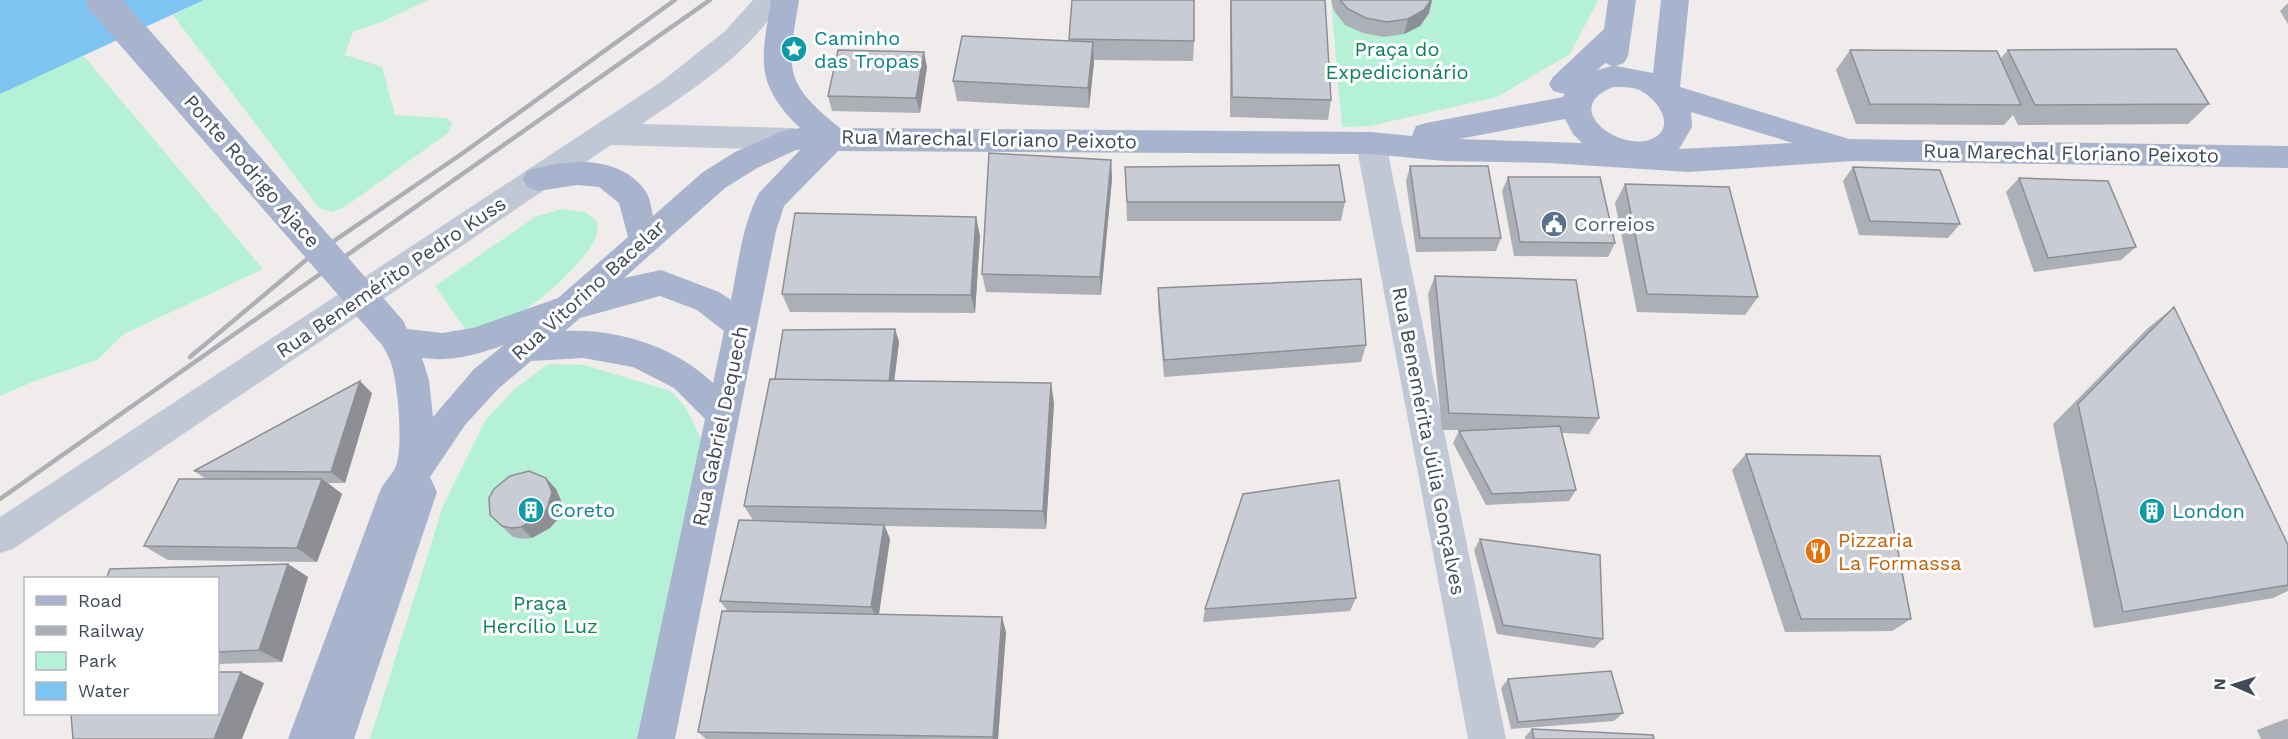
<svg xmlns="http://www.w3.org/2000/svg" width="2288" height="739" viewBox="0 0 2288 739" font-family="'Work Sans',sans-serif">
  <rect width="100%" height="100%" fill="#efeceb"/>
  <path fill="#b4f1d7" d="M204 0H428L384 21 353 32 345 55 382 67 395 115 446 118 452 123 448 133 346 206 332 212 319 208 173 15Z
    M1331 0H1598L1570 54 1497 97 1370 126 1342 127Z
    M82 54 263 269 124 334 97 360 32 382 0 396V94Z
    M562 209 585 212 596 220C597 224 598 230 597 234 590 260 524 317 499 325 489 328 477 329 466 330L435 286 535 217Z
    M548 364 584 365 671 391 686 408 701 439 640 739H370L443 506 486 419 516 388Z"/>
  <path fill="#7dc4f2" d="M0 0H204L0 94Z"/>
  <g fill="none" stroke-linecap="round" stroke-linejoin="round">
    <path fill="#c0c7d5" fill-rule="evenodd" d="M753 0H782C750 54 693 89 642 124L793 128 803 131 808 139 803 147 793 150 611 145 13 549 0 553V517L661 82 724 32Z
      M1371 132 1381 135 1386 143 1506 739H1468L1356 143 1361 135Z"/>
    <path fill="#a8b4ce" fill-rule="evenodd" d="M771 0H799C788 69 781 81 840 128L1371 132 1412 136 1416 126 1426 123 1563 97 1565 94 1553 91 1549 84 1553 77 1604 29 1608 0H1636L1628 56 1624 63 1616 66 1653 73 1661 0H1689L1680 87 1849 139 2288 146V168L1854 161 1689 172 1549 163 1444 161 1371 154 838 151 784 206 776 231 675 739H637L705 419 674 388 633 367 583 358 531 361 498 389 465 425 430 477 437 492 354 739H288L380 491C384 482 392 475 395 468 404 450 398 383 391 363 387 351 379 341 374 330L379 320C392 316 399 317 407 329L442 333 473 328 558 298 628 237 619 203 599 187 577 185 538 191 527 187 523 179 527 171C565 159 617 154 644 189 650 196 651 207 653 216L703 172 735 152 783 131 800 128C753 82 762 59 771 0ZM1605 63 1612 66 1597 70 1604 64ZM1613 87C1621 87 1629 87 1637 89 1657 97 1680 129 1649 140 1617 150 1560 108 1613 87ZM1691 112 1793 143 1679 149 1692 127ZM1565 119 1573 134 1582 143 1459 139ZM796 150H800L759 193C742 225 738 265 731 300L719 292 661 270 624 278 725 188 757 168ZM660 296 697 310 724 331 713 383C676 347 617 328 565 331L580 318ZM504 345 474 369 433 417 429 380 422 358C452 362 476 355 504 345Z"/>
    <path stroke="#adafb7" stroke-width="4.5" d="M190 357 306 260 463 153 675 0
      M0 499 710 0"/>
    <path stroke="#a8b4ce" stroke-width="32" d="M102 0 390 330"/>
  </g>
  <path fill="#adafb6" d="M1230 0H1325L1331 100 1328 120 1230 117Z
    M1331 0H1432L1429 13 1420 26 1404 34 1384 37 1363 33 1345 25 1334 11Z
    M2288 3V24L2280 11Z
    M1069 39 1194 41 1193 61 1094 60 1089 108 957 101 953 81 1069 41Z
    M1850 50 2000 59 2008 50 2209 104 2188 124 2018 125 2013 115 2004 125 1856 124 1836 70Z
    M927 67 920 113 832 111 828 96Z
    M1111 160 1112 179 1101 295 986 292 982 274Z
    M1410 166 1501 238 1496 251 1416 252 1406 181Z
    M1125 167 1345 202 1341 221H1127Z
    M1853 167 1960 224 1948 238 1859 235 1843 181Z
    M1508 177 1615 243 1608 257 1514 256 1502 191Z
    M2019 178 2136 247 2121 260 2034 272 2006 192Z
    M1625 184 1758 297 1745 315 1637 312 1615 203Z
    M976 217 980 236 975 313 790 312 782 294Z
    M1435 276 1599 418 1589 434 1562 433 1576 490 1569 501 1486 505 1453 443 1459 431 1467 430H1442L1428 294Z
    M1158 288 1366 345 1361 362 1164 377 1158 306Z
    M2174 307 2288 545V591L2273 598 2094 628 2053 424 2148 328Z
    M895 329 899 342 894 381 1054 403 1046 529 885 526 890 539 879 614 1006 632 998 739H706L698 732 728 612 720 601 753 520 744 506 775 379Z
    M372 393 345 483H328L342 494 317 562 168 560 144 546 206 479 194 471Z
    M1746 454 1911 619 1892 631 1785 632 1732 470Z
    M546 478 556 489 562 503 557 520 550 528 532 538 522 539 513 537 490 515Z
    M1480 539 1603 639 1594 648 1497 634 1474 550Z
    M288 564 308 577 282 662 218 664V579Z
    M1356 598 1350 611 1203 622 1205 609Z
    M1508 679 1623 713 1614 721 1511 729 1501 688Z
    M2286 719H2288V739H2261L2257 730Z
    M1532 729 1654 739H1525V737Z"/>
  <path fill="#8d8f94" d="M1431 0H1432L1429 13 1420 26 1404 34 1408 19Z
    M1093 42 1094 63 1089 108 1088 88Z
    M924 52 927 67 920 113 916 98Z
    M1111 160 1112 179 1101 295 1100 277Z
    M976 217 980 236 975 313 971 295Z
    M895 329 899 342 892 399 888 387Z
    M360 381 372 393 345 483 331 472Z
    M1051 383 1054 403 1046 529 1043 511Z
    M546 478 556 489 562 503 557 520 550 528 532 538 521 527Z
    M322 479 342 494 317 562 297 548Z
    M884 525 890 539 878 620 871 607Z
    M288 564 308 577 282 662 259 650Z
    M1002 617 1006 632 998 739H993V737Z
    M241 672 264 683 242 739H214Z"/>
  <path fill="#c9ccd4" stroke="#8d8f94" stroke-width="1.5" d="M1072 0H1194V41L1069 39Z
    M1231 0H1325L1331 100 1232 97Z
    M1340 0H1431L1424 10 1408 19 1387 22 1366 18 1348 9Z
    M962 36 1093 42 1088 88 953 81Z
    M2176 49 2209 104 2035 105 2008 50Z
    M838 50 924 52 916 98 828 96Z
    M1850 50 1997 51 2021 105 1870 104Z
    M989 153 1111 160 1100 277 982 274Z
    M1339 165 1345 202H1127L1125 167Z
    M1410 166H1488L1501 238H1420Z
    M1853 167 1940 170 1960 224 1870 221Z
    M1508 177H1600L1615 243 1520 242Z
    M2019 178 2108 181 2136 247 2048 258Z
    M1625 184 1729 187 1758 297 1647 294Z
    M795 213 976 217 971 295 782 294Z
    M1435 276 1576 280 1599 418 1449 413Z
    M1361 279 1366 345 1164 360 1158 288Z
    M2174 307 2288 545V585L2123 612 2078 404Z
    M895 329 889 381 775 379 783 330Z
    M770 379 1051 383 1043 511 744 506Z
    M360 381 331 472 194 471Z
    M1560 426 1576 490 1492 494 1459 431Z
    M1746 454 1880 456 1911 619H1801Z
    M529 471 546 478 552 492 547 509 539 517 521 527 511 528 502 526 490 515 489 498 494 489 510 476Z
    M179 479H322L297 548 144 546Z
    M1339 480 1356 598 1205 609 1243 494Z
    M739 520 884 525 871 607 720 601Z
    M1480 539 1600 555 1603 639 1503 625Z
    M288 564 259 650 218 652V579H106L110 569Z
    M722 611 1002 617 993 737 698 732Z
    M1611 671 1623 713 1518 722 1508 679Z
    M218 672H241L214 739H73L71 714H218Z
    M1532 729 1653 735 1654 739H1534Z"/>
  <defs>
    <symbol id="sight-disc" viewBox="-11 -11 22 22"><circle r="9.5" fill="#0f9aa8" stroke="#fff"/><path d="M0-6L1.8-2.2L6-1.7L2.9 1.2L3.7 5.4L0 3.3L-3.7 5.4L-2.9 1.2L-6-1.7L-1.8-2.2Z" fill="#fff"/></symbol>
    <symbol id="civic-disc" viewBox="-11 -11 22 22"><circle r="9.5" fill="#5c6f8a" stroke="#fff"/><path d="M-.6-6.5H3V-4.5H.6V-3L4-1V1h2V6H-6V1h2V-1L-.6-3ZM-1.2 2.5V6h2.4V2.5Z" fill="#fff"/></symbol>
    <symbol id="building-disc" viewBox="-11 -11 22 22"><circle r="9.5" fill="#0f9aa8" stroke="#fff"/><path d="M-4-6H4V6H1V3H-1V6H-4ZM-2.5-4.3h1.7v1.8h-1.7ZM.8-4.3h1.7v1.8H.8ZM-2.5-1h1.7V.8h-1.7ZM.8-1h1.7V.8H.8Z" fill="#fff"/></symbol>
    <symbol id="restaurant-disc" viewBox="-11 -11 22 22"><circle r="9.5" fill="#e8710a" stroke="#fff"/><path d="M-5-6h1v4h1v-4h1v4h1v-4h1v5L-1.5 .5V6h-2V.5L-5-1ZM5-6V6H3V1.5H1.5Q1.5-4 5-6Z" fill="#fff"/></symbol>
  </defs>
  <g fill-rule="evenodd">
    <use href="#sight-disc" x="779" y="34" width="30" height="30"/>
    <use href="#civic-disc" x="1539" y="209" width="30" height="30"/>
    <use href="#building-disc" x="516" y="495" width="30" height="30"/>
    <use href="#building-disc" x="2137" y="496" width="30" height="30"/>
    <use href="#restaurant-disc" x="1803" y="536" width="30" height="30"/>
  </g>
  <g text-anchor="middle" stroke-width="6" stroke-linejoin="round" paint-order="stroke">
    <g font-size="20" fill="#0d838f" stroke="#fff" text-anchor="start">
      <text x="814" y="45">Caminho<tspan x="814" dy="23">das Tropas</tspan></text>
      <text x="550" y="517">Coreto</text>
      <text x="2172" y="518">London</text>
    </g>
    <g font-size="20" fill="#0f805d" stroke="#fff">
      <text x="1397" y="56">Praça do<tspan x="1397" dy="23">Expedicionário</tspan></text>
      <text x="540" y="610">Praça<tspan x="540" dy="23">Hercílio Luz</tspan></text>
    </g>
    <g font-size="20" fill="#424a5a" stroke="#fff">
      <text transform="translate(989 139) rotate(1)" y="7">Rua Marechal Floriano Peixoto</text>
      <text transform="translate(2071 153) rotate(1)" y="7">Rua Marechal Floriano Peixoto</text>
      <text transform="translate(252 171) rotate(49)" y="7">Ponte Rodrigo Ajace</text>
      <text transform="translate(391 277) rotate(-34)" y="7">Rua Benemérito Pedro Kuss</text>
      <text transform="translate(588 290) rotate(-42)" y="7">Rua Vitorino Bacelar</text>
      <text transform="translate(720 426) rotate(-78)" y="7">Rua Gabriel Dequech</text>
      <text transform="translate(1429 441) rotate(79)" y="7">Rua Benemérita Júlia Gonçalves</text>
    </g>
    <g font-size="20" fill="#4e5e75" stroke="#fff" text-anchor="start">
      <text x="1574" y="231">Correios</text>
    </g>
    <g font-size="20" fill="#c56008" stroke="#fff" text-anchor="start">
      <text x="1838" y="547">Pizzaria<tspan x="1838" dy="23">La Formassa</tspan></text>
    </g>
  </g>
  <rect x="24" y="577" width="195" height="138" fill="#ffffff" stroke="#b3b7bd" stroke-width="1.5"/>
  <rect x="36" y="596" width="30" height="9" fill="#a8b4ce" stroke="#b3b7bd" stroke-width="1.5"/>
  <text x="78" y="607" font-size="18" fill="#424a5a">Road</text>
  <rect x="36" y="626" width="30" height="9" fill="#adafb7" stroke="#b3b7bd" stroke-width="1.5"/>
  <text x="78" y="637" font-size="18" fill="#424a5a">Railway</text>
  <rect x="36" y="652" width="30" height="18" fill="#b4f1d7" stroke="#b3b7bd" stroke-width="1.5"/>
  <text x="78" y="667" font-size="18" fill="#424a5a">Park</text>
  <rect x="36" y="682" width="30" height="18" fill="#7dc4f2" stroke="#b3b7bd" stroke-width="1.5"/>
  <text x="78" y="697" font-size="18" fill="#424a5a">Water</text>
  <g transform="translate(2234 685) rotate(273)" stroke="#ffffff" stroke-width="4.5" paint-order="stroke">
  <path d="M0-4.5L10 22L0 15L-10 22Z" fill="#424a5a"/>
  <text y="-9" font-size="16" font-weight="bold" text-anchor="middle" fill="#424a5a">N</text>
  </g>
</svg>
